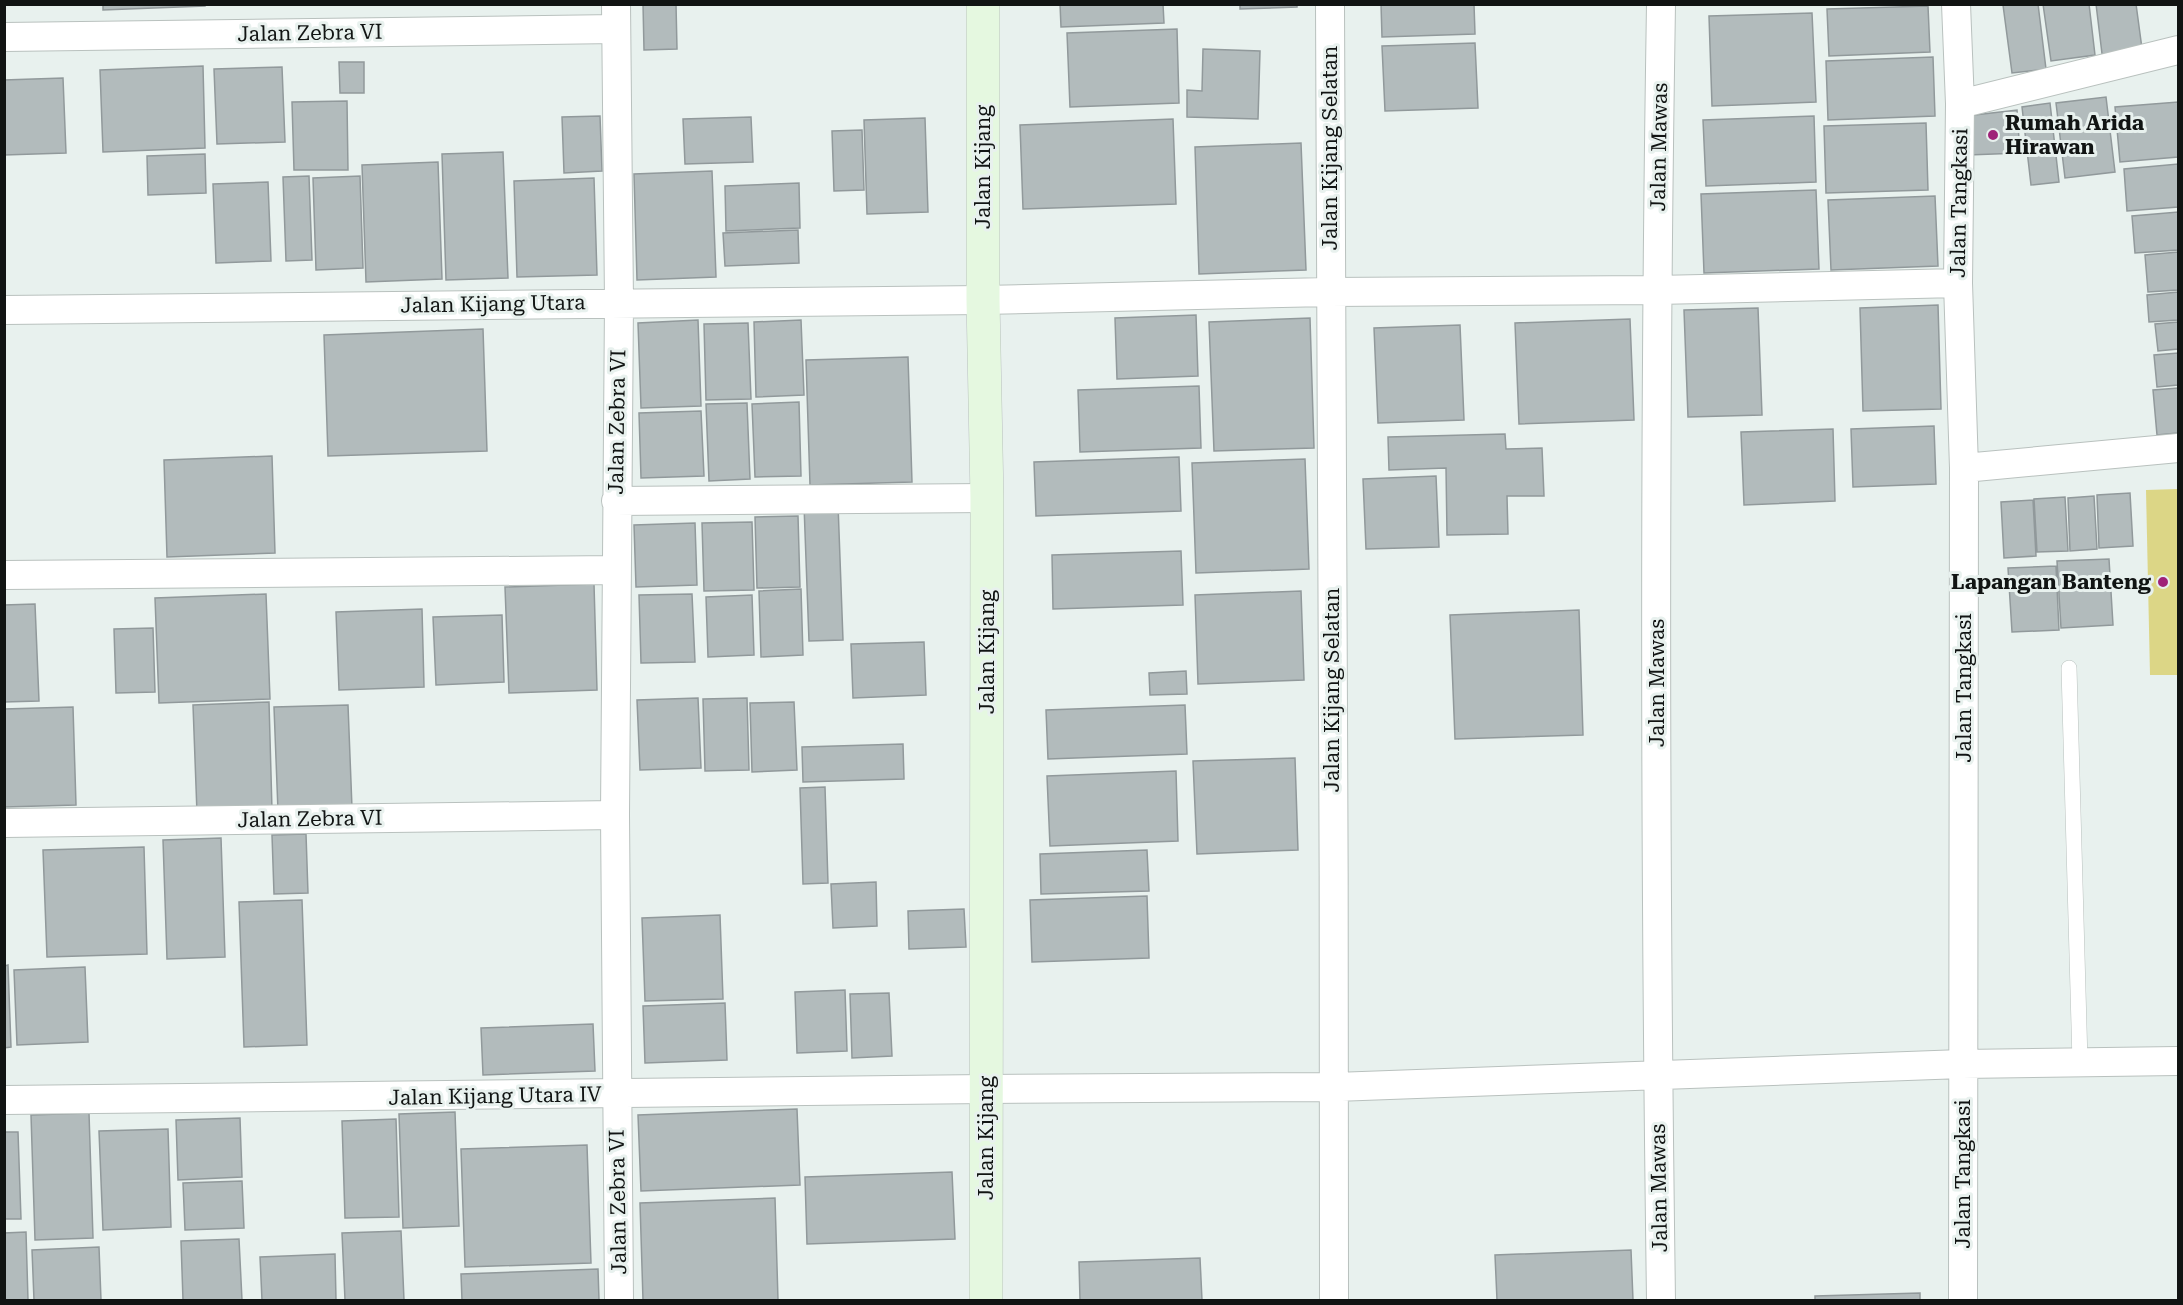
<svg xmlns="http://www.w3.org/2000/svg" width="2183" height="1305" viewBox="0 0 2183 1305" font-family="'Roboto Serif',serif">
  <rect width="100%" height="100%" fill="#e8f1ee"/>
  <path fill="#dcd686" d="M2178 489V675H2150L2146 490Z"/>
  <path fill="#b2bbbc" stroke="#91999b" stroke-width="1.5" d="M103 4H205V6L103 10Z
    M643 4H676L677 49 644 50Z
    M1060 4H1163L1164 23 1061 27Z
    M1240 4H1297V7L1240 9Z
    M1381 4H1474L1475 34 1382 37Z
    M2038 4 2046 69 2012 73 2003 5Z
    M2043 4H2089L2095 55 2051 61Z
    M2096 4H2136L2143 56 2103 62Z
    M1928 6 1930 52 1829 56 1827 9Z
    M1812 13 1816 102 1712 106 1709 16Z
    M1177 29 1179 103 1070 107 1067 33Z
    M1475 43 1478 108 1385 111 1382 46Z
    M1203 49 1260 51 1258 119 1187 117V90L1202 91Z
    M1933 57 1935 116 1828 120 1826 61Z
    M339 62H364V93H340Z
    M203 66 205 148 103 152 100 70Z
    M282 67 285 142 217 144 214 69Z
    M63 78 66 153 4 155V80Z
    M2106 97 2115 172 2065 178 2056 103Z
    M347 101 348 170H294L292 102Z
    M2178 102V157L2120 162 2115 107Z
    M2050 103 2059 182 2031 185 2022 107Z
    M2017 110 2020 153 1968 155 1966 116Z
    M600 116 602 171 564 173 562 117Z
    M1814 116 1816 182 1706 186 1703 120Z
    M751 117 753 162 685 164 683 119Z
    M925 118 928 212 867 214 864 120Z
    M1173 119 1176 204 1023 209 1020 125Z
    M1926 123 1928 190 1826 193 1824 126Z
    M862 130 864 190 834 191 832 131Z
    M1301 143 1306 270 1199 274 1195 147Z
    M503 152 508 278 446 280 442 154Z
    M205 154 206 193 148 195 147 156Z
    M438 162 442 279 366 282 362 165Z
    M2178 164V207L2127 211 2124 169Z
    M712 171 716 277 637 280 634 174Z
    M309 176 312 260 286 261 283 177Z
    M360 176 363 268 316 270 313 178Z
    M594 178 597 275 517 277 514 181Z
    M268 182 271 261 216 263 213 184Z
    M799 183 800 228 726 231 725 186Z
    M1816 190 1819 269 1704 273 1701 194Z
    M1935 196 1938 266 1831 270 1828 200Z
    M2178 212V250L2135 253 2132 216Z
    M798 230 799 263 725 266 723 233Z
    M2178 252V290L2148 292 2145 255Z
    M2178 292V320L2149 322 2147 295Z
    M1938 305 1941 409 1863 411 1860 308Z
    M1758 308 1762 415 1688 417 1684 310Z
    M1196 315 1198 376 1117 379 1115 318Z
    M1310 318 1314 448 1214 451 1209 322Z
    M1630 319 1634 420 1519 424 1515 323Z
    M698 320 701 406 641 408 638 323Z
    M801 320 804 395 756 397 754 322Z
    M2178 322V349L2158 351 2155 324Z
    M748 323 751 399 706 400 704 324Z
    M1460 325 1464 420 1378 423 1374 328Z
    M483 329 487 451 328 456 324 335Z
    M2178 353V385L2157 387 2154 355Z
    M908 357 912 482 810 485 806 360Z
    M1199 386 1201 448 1080 452 1078 390Z
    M2178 388V433L2157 435 2153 390Z
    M799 402 801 476 755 477 752 404Z
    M747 403 750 479 709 481 706 404Z
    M701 411 704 476 641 478 639 413Z
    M1934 426 1936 484 1853 487 1851 429Z
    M1833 429 1835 501 1744 505 1741 432Z
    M1505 434 1506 449 1542 448 1544 496H1507L1508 534 1447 535 1446 468 1389 470 1388 437Z
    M272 456 275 553 167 557 164 460Z
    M1179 457 1181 511 1036 516 1034 462Z
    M1305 459 1309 569 1196 573 1192 463Z
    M1436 476 1439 547 1366 549 1363 479Z
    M2130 493 2133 546 2099 548 2097 495Z
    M2094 496 2097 549 2070 551 2068 498Z
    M2065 497 2068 551 2037 552 2034 499Z
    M2033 500 2036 556 2004 558 2001 502Z
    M838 504 843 640 809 641 804 505Z
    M798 516 800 587 757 588 755 517Z
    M752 522 754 590 704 591 702 523Z
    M695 523 697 585 636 587 634 525Z
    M1181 551 1183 605 1053 609 1052 555Z
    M2109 559 2113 625 2061 628 2057 561Z
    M2056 566 2059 630 2012 632 2008 568Z
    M594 584 597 690 509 693 505 587Z
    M801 589 803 655 761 657 759 591Z
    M1301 591 1304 680 1198 684 1195 595Z
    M266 594 270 699 159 703 155 598Z
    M692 594 695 662 641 663 639 595Z
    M752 595 754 655 708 657 706 597Z
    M35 604 39 701 4 702V605Z
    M422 609 424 687 339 690 336 612Z
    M1579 610 1583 735 1455 739 1450 615Z
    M502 615 504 682 436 685 433 617Z
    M153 628 155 692 116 693 114 629Z
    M924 642 926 695 853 698 851 644Z
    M1186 671 1187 694 1150 695 1149 673Z
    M698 698 701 768 640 770 637 700Z
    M747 698 749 770 705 771 703 699Z
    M269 702 272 810 197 813 193 705Z
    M794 702 797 770 752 772 750 703Z
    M348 705 352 808 278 811 274 707Z
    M1185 705 1187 754 1048 759 1046 710Z
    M73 707 76 805 4 807V709Z
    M903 744 904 779 803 782 802 747Z
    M1295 758 1298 850 1197 854 1193 761Z
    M1176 771 1178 841 1050 846 1047 776Z
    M825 787 828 883 803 884 800 788Z
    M306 834 308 893 274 894 272 835Z
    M221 838 225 957 167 959 163 840Z
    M144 847 147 954 47 957 43 850Z
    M1147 850 1149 891 1041 894 1040 854Z
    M876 882 877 926 833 928 831 884Z
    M1147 896 1149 958 1032 962 1030 900Z
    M302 900 307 1045 244 1047 239 902Z
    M964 909 966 947 909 949 908 911Z
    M720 915 723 999 645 1001 642 918Z
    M8 965 11 1047 4 1048V966Z
    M85 967 88 1042 17 1045 14 970Z
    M845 990 847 1051 797 1053 795 992Z
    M889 993 892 1056 852 1058 850 994Z
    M725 1003 727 1060 645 1063 643 1006Z
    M593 1024 595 1071 483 1075 481 1028Z
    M797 1109 800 1185 641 1191 638 1115Z
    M455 1112 459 1226 403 1228 399 1114Z
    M89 1113 93 1238 35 1240 31 1115Z
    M240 1118 242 1177 178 1180 176 1120Z
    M396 1119 399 1217 345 1218 342 1121Z
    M168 1129 171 1227 103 1230 99 1131Z
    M4 1132H18L21 1219H4Z
    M587 1145 591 1263 465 1267 461 1149Z
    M952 1172 955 1239 807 1244 805 1177Z
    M242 1181 244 1228 185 1230 183 1183Z
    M775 1198 778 1300H643L640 1203Z
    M401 1231 404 1300H345L342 1233Z
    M26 1232 28 1300H4V1233Z
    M239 1239 242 1300H183L181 1241Z
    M99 1247 101 1300H34L32 1250Z
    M1631 1250 1633 1300H1497L1495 1255Z
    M335 1254 336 1300H262L260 1257Z
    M1200 1258 1202 1300H1080L1079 1262Z
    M598 1269 599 1300H462L461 1274Z
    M1920 1293V1300H1815V1296Z"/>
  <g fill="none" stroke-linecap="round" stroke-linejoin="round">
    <defs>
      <path id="lane" d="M2069 668 2080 1062"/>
      <path id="street" d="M616 4 619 302 615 815 619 1300
        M1330 4C1329 437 1336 868 1334 1300
        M1956 4 1960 104 1958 283 1964 468 1963 1300
        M4 37 616 29
        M1960 104 2178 50
        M4 310 983 300 1329 292 1657 290 1958 283
        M1964 468 2178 448
        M616 501 987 498
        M4 575 616 570
        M4 823 615 815
        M4 1100 985 1089 1335 1087 1962 1064 2178 1061
        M1661 1300C1655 869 1654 436 1661 4"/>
      <path id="secondary" d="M983 4V300L987 498 986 1300"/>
    </defs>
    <use href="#lane" stroke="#b9c1be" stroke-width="16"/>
    <use href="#street" stroke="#b9c1be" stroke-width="30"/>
    <use href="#secondary" stroke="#b9c1be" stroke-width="34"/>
    <use href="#lane" stroke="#fff" stroke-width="15"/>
    <use href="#street" stroke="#fff" stroke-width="28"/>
    <use href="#secondary" stroke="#e5f8e0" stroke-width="33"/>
  </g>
  <g fill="#9f2278" stroke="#e8f1ee" stroke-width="2">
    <circle cx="1993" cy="135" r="6"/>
    <circle cx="2163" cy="582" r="6"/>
  </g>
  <g text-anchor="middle" stroke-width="6" stroke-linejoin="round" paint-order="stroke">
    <g font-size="21" fill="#111413" stroke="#e8f1ee">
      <text transform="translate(310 33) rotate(-1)" y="7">Jalan Zebra VI</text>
      <text transform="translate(1659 147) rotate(-89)" y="7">Jalan Mawas</text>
      <text transform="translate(1330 148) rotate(-90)" y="7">Jalan Kijang Selatan</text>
      <text transform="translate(983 167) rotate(-90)" y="7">Jalan Kijang</text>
      <text transform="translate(1959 203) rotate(-89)" y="7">Jalan Tangkasi</text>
      <text transform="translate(493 304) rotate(-1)" y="7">Jalan Kijang Utara</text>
      <text transform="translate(617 422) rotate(-89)" y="7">Jalan Zebra VI</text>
      <text transform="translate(987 652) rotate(-90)" y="7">Jalan Kijang</text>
      <text transform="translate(1657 683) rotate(-90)" y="7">Jalan Mawas</text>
      <text transform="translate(1964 688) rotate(-90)" y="7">Jalan Tangkasi</text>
      <text transform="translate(1332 690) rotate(-90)" y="7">Jalan Kijang Selatan</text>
      <text transform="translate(310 819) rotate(-1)" y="7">Jalan Zebra VI</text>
      <text transform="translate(495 1096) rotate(-1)" y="7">Jalan Kijang Utara IV</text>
      <text transform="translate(986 1138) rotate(-90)" y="7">Jalan Kijang</text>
      <text transform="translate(1963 1174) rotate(-90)" y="7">Jalan Tangkasi</text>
      <text transform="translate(1659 1188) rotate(-91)" y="7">Jalan Mawas</text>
      <text transform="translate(618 1202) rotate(-91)" y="7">Jalan Zebra VI</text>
    </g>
    <g font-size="21" font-weight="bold" fill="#111413" stroke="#e8f1ee" text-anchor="start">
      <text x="2005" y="130">Rumah Arida<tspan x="2005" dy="24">Hirawan</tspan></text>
      <text x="2151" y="589" text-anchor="end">Lapangan Banteng</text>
    </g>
  </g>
  <rect width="2183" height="1305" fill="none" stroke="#111413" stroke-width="12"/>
</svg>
